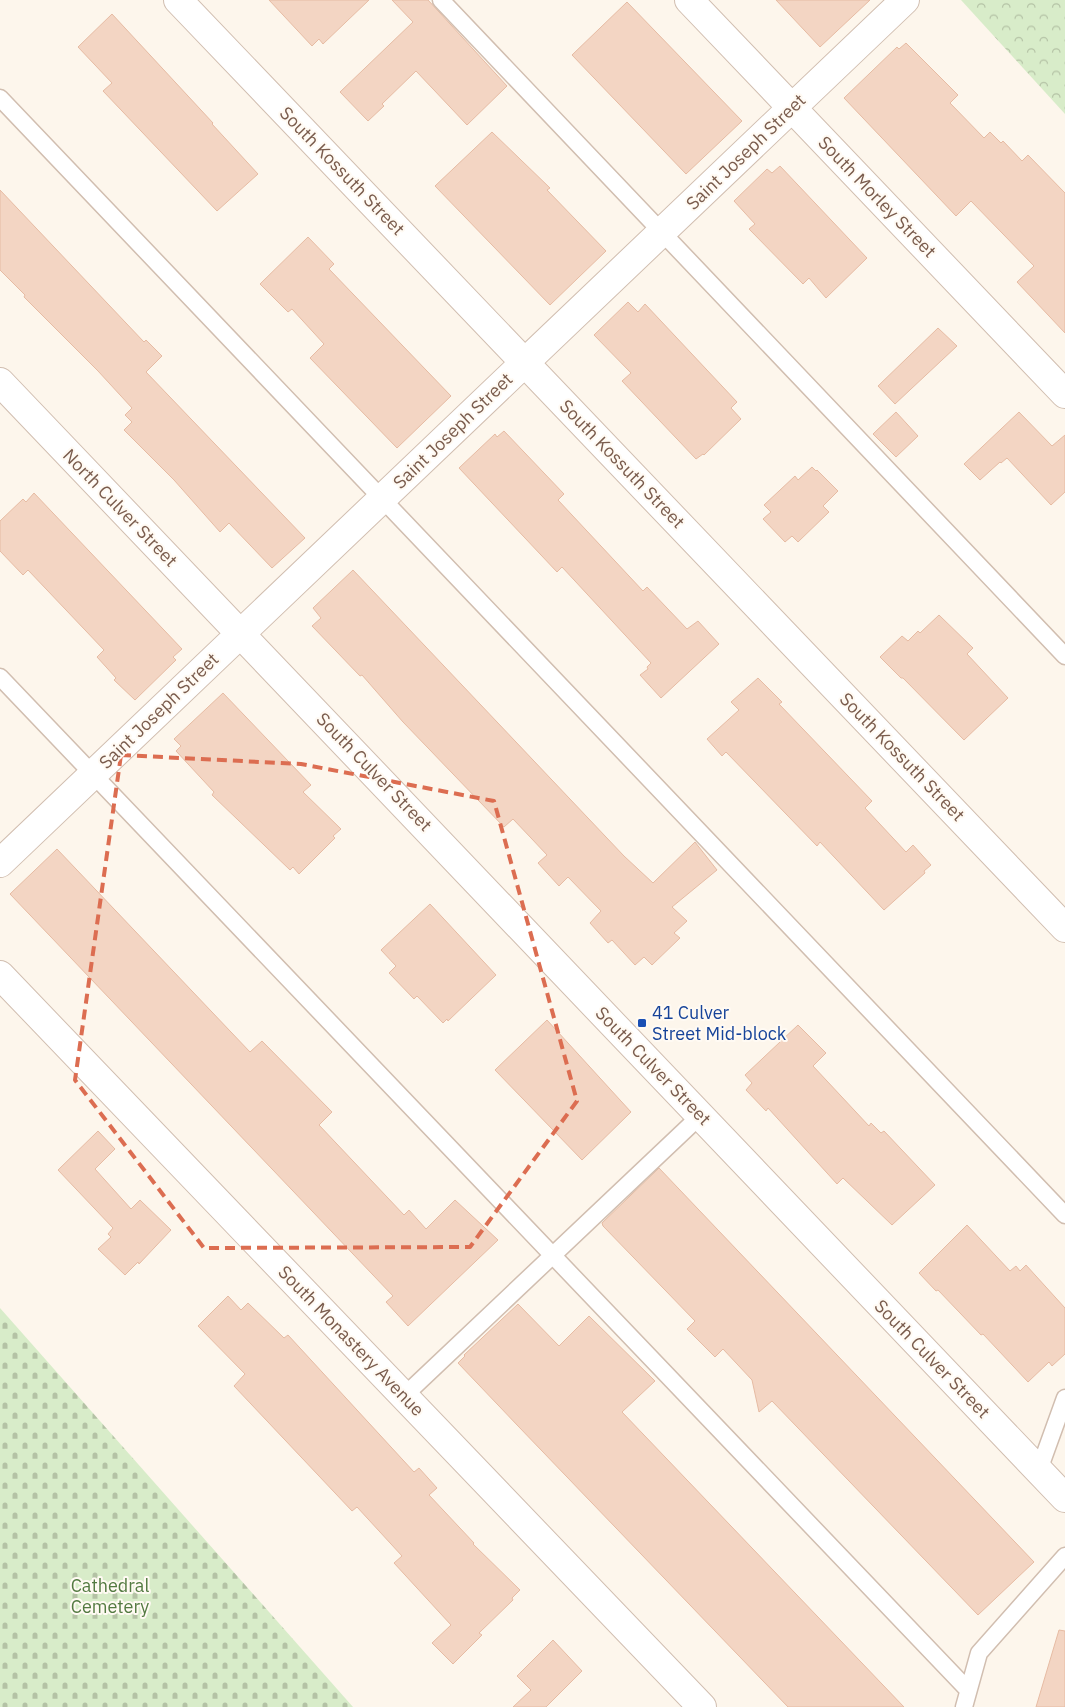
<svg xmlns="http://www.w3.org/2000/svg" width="1065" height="1707" viewBox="0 0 1065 1707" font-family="'IBM Plex Sans',sans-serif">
  <defs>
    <pattern id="cemetery-stones" width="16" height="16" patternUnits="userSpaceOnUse" patternTransform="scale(1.25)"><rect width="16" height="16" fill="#d8ecc9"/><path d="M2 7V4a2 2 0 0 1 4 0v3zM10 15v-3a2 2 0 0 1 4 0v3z" fill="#b4c2a5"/></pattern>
    <pattern id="park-crowns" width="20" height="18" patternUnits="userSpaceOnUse" patternTransform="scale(1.25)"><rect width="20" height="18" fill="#d8ecc9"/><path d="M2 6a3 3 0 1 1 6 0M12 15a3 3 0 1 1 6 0" fill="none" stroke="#b4c2a5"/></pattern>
  </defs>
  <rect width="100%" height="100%" fill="#fdf6ec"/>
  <path fill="url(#cemetery-stones)" d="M0 1308 353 1707H0Z"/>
  <path fill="url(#park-crowns)" d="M961 0H1065V114Z"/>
  <path fill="#f3d5c3" stroke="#e6bba3" d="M269 0H369L323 44 319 39 312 46Z
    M392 0H428L507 86 467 125 416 71 382 104 384 106 368 121 340 92 413 22Z
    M776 0H870L820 47Z
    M627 2 742 121 686 174 572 55Z
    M112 14 213 123 212 124 258 174 217 211 103 91 112 83 78 47Z
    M906 43 958 95 950 103 984 138 990 132 1001 143 1003 141 1022 161 1028 155 1065 193V333L1017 282 1034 266 971 201 956 216 844 98 897 47 899 49Z
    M492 132 550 188 547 190 606 251 550 305 435 186Z
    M780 166 867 258 826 298 809 278 803 284 749 229 755 224 734 201 767 169 772 173Z
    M0 190 144 342 146 340 162 356 146 372 305 538 272 568 229 523 220 532 174 480 124 430 132 422 125 415 132 408 98 371 24 297 25 295 0 270Z
    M308 237 334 264 329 269 451 396 397 448 310 358 324 344 292 309 288 312 260 284Z
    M628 302 638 312 645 304 737 402 731 408 741 419 704 455 703 454 696 459 622 381 631 373 594 335Z
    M938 328 957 346 895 404 878 386Z
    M896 412 918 436 896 457 873 434Z
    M1019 412 1052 446 1065 435V492L1051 505 1007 458 1001 463 1000 462 980 480 964 464Z
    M504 431 564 494 558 500 643 591 647 587 687 629 698 621 719 644 661 698 640 675 648 669 647 667 651 663 562 567 557 572 459 468 495 434 497 437Z
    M812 467 816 471 817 470 838 491 823 506 829 512 798 542 792 536 785 542 763 519 771 512 764 505 795 476 798 480Z
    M34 493 182 649 173 657 176 660 135 700 114 680 116 678 97 657 104 650 28 570 23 575 0 551V521L23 499 26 502Z
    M353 570 624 856 653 883 695 842 717 870 672 907 687 921 674 933 680 938 652 965 644 957 635 965 612 940 608 943 590 923 601 911 568 877 559 886 538 863 547 855 531 838 513 819 504 827 403 722 362 675 360 676 312 626 321 618 313 608Z
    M939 615 973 648 967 654 1008 698 964 740 903 678H901L880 657 902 636 908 641 918 631 920 633Z
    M758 678 782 702 779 704 872 801 865 808 906 852 913 845 931 865 924 871 925 873 884 910 820 842 817 846 726 752 722 756 707 739 739 710 731 702Z
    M223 693 311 785 303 792 341 829 333 836 335 838 299 874 293 867 290 870 212 795 214 792 176 751 181 746 174 739Z
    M57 849 250 1052 262 1041 332 1112 319 1125 404 1215 409 1210 426 1229 455 1200 498 1240 408 1326 386 1302 393 1296 10 894Z
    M430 904 496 975 448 1021 447 1019 443 1023 417 996 414 999 389 973 396 966 381 950Z
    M547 1020 631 1112 582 1160 495 1070Z
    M798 1025 826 1053 813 1066 869 1126 871 1123 881 1133 884 1131 935 1185 892 1225 843 1178 837 1184 768 1108 766 1111 746 1090 752 1083 745 1075Z
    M98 1131 115 1149 95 1169 131 1209 140 1200 171 1230 139 1264 138 1262 125 1275 98 1249 111 1237 108 1234 113 1228 58 1170Z
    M659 1168 1034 1562 978 1615 772 1401 759 1412 752 1380 723 1349 715 1357 687 1329 695 1321 603 1226 602 1223Z
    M967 1225 1010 1271 1016 1266 1020 1271 1026 1265 1065 1308V1354L1052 1366 1049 1362 1028 1382 983 1334 981 1335 938 1290 936 1291 919 1273Z
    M228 1296 241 1310 248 1303 284 1338 288 1335 414 1472 419 1468 437 1488 429 1495 474 1543 473 1544 520 1590 512 1598 513 1600 479 1633 482 1635 453 1664 432 1643 451 1625 394 1563 402 1556 357 1507 352 1511 234 1386 245 1374 198 1326Z
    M518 1304 559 1346 589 1316 655 1381 622 1412 904 1707H788L518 1426 458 1363 465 1356 464 1355Z
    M1059 1630 1065 1631V1707H1036Z
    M553 1640 582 1671 546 1707H513L531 1690 517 1676Z"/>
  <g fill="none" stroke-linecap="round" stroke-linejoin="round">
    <defs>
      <path id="service" d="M441 0 1065 656
        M0 98 1065 1215
        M0 677 968 1690
        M404 1396 701 1115
        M1039 1470 1065 1398
        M964 1707 979 1653 1065 1556"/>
      <path id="minor" d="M178 0 1065 928
        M689 0 1065 394
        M0 382 1065 1498
        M0 863 905 0
        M0 975 702 1707"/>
    </defs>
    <use href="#service" stroke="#d1beb0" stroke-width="19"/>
    <use href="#minor" stroke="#d1beb0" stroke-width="30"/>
    <use href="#service" stroke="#fff" stroke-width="16"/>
    <use href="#minor" stroke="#fff" stroke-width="28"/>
  </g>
  <path fill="none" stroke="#dc6d51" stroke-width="4" stroke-dasharray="10 6" stroke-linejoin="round" d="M121 755 301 764 494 801 577 1101 470 1247 204 1248 75 1080Z"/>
  <rect fill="#1a4fb4" stroke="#fffaf3" stroke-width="2" x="637" y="1018" width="10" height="10" rx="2.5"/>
  <g text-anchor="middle" stroke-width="4" stroke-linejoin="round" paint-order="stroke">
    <g font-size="18" fill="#7a5c4d" stroke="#fffaf3">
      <text transform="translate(746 152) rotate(-44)" y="6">Saint Joseph Street</text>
      <text transform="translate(342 171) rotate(46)" y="6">South Kossuth Street</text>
      <text transform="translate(877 197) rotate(46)" y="6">South Morley Street</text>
      <text transform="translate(453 431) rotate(-44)" y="6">Saint Joseph Street</text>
      <text transform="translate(622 464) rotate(46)" y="6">South Kossuth Street</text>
      <text transform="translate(120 508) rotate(46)" y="6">North Culver Street</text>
      <text transform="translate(159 711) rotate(-44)" y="6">Saint Joseph Street</text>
      <text transform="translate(902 757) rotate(46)" y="6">South Kossuth Street</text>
      <text transform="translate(374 772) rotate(46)" y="6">South Culver Street</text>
      <text transform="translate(653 1066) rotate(46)" y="6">South Culver Street</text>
      <text transform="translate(351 1341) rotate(46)" y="6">South Monastery Avenue</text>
      <text transform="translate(932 1359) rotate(46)" y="6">South Culver Street</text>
    </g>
    <g font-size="18" fill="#164399" stroke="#fffaf3" text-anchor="start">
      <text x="652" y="1019">41 Culver<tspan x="652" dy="21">Street Mid-block</tspan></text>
    </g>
    <g font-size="18" fill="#537a41" stroke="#fffaf3">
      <text x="110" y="1592">Cathedral<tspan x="110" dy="21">Cemetery</tspan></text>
    </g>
  </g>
</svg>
